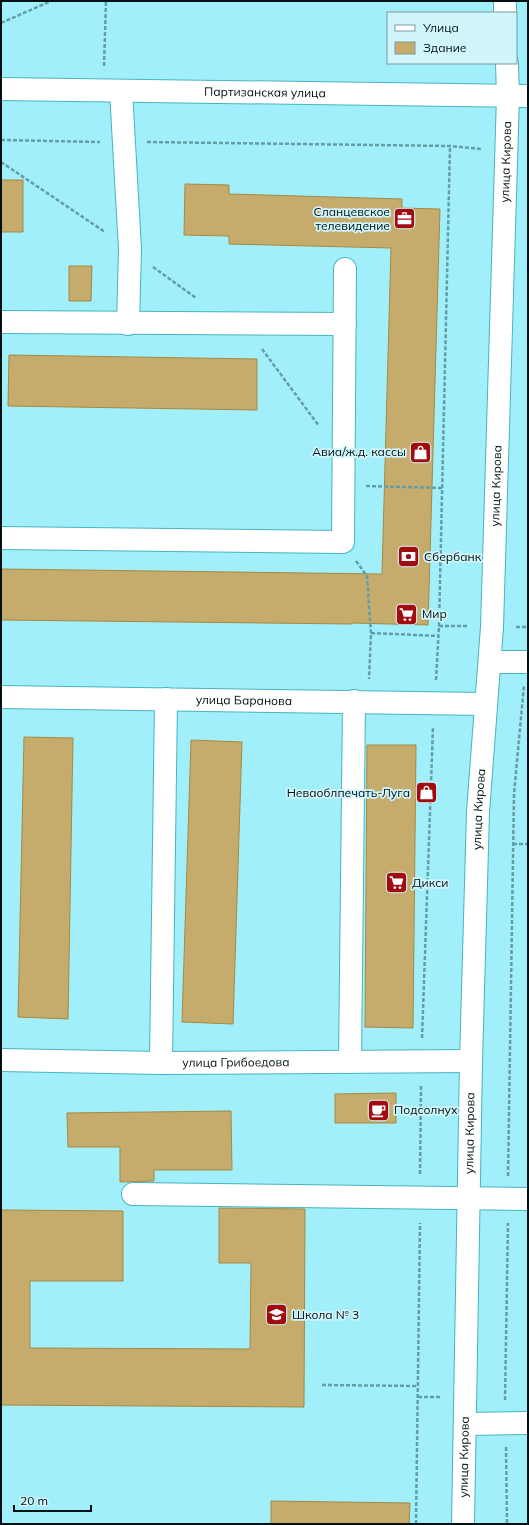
<svg xmlns="http://www.w3.org/2000/svg" width="529" height="1525" viewBox="0 0 529 1525" font-family="Mulish,sans-serif">
  <rect width="100%" height="100%" fill="#a0effb"/>
  <path fill="#c6ac6c" stroke="#a58940" d="M1 180H23V232H1Z
    M185 184 229 185V194L402 199V208L440 209 428 625 352 623V624L1 620V569L382 574 391 248 229 244V236L184 235Z
    M69 266H92L91 301H69Z
    M9 355 257 359V410L8 406Z
    M24 737 73 738 68 1019 18 1017Z
    M191 740 242 742 233 1024 182 1022Z
    M367 745H416L413 1028 365 1027Z
    M396 1093V1123H335V1094Z
    M231 1111 232 1170H154V1181L120 1182V1147H68L67 1113Z
    M219 1208 305 1209 304 1407 1 1405V1210L123 1211V1281H30V1348L250 1349 251 1263H219Z
    M271 1501 410 1503 409 1524H271Z"/>
  <g fill="none" stroke-linecap="round" stroke-linejoin="round">
    <defs>
      <g id="minor">
        <path d="M505 1V13"/>
        <path id="s1" d="M1 89 528 96"/>
        <path d="M121 91 130 249 128 324"/>
        <path d="M1 322 345 324"/>
        <path d="M1 538 343 542 345 269"/>
        <path d="M490 662H528"/>
        <path id="s2" d="M1 697 486 704"/>
        <path id="s3" d="M1 1060 161 1063 471 1061"/>
        <path d="M350 1062 354 701"/>
        <path d="M161 1063 166 699"/>
        <path d="M133 1194 528 1199"/>
        <path d="M465 1424 528 1423"/>
        <path id="s4" d="M463 1524 471 1061 478 812 492 627 508 96 507 63"/>
      </g>
    </defs>
    <use href="#minor" stroke="#48b3c1" stroke-width="24"/>
    <path stroke="#659da6" stroke-width="2.5" stroke-dasharray="4 2" stroke-linecap="butt" d="M1 23 51 1
      M104 66 106 1
      M1 140 100 142
      M147 142 450 146 482 149
      M1 162 105 232
      M153 267 196 298
      M262 349 319 426
      M366 486 442 488
      M356 561 367 576 371 633 369 679
      M439 626H468
      M516 627H528
      M371 633 438 636
      M436 680 439 626 450 146
      M513 844H528
      M422 1038 433 727
      M420 1174 421 1085
      M508 1176 514 794 524 685
      M322 1385 418 1386
      M418 1397H441
      M505 1400 508 1223
      M506 1447 507 1524
      M416 1524 420 1223"/>
    <use href="#minor" stroke="#fff" stroke-width="22"/>
  </g>
  <defs>
    <symbol id="office-square" viewBox="-11 -11 22 22"><rect x="-9" y="-9" width="18" height="18" rx="4" fill="#a30b0e" stroke="#d0f5fb"/><path d="M-6-3h4V-5.5h4V-3h4V5H-6ZM-1-4.5V-3h2v-1.5ZM-6 0V1H6V0Z" fill="#fff"/></symbol>
    <symbol id="shop-square" viewBox="-11 -11 22 22"><rect x="-9" y="-9" width="18" height="18" rx="4" fill="#a30b0e" stroke="#d0f5fb"/><path d="M-5-2.5h2.3a2.7 3.5 0 0 1 5.4 0H5L5.5 6h-11ZM-1.5-2.5h3a1.5 2.3 0 0 0-3 0Z" fill="#fff"/></symbol>
    <symbol id="bank-square" viewBox="-11 -11 22 22"><rect x="-9" y="-9" width="18" height="18" rx="4" fill="#a30b0e" stroke="#d0f5fb"/><path d="M-6-4H6V4H-6ZM0-2.3a2.3 2.3 0 1 0 0 4.6a2.3 2.3 0 1 0 0-4.6Z" fill="#fff"/></symbol>
    <symbol id="supermarket-square" viewBox="-11 -11 22 22"><rect x="-9" y="-9" width="18" height="18" rx="4" fill="#a30b0e" stroke="#d0f5fb"/><path d="M-6-5.5h2.5l.6 2H6L4.5 2H-2.5L-4.4-4H-6ZM-1.5 3.2a1.3 1.3 0 1 0 .1 0ZM3 3.2a1.3 1.3 0 1 0 .1 0Z" fill="#fff"/></symbol>
    <symbol id="cafe-square" viewBox="-11 -11 22 22"><rect x="-9" y="-9" width="18" height="18" rx="4" fill="#a30b0e" stroke="#d0f5fb"/><path d="M-5.5-4.5H6V0H3Q3 3.5 0 3.5H-2.5Q-5.5 3.5-5.5 0ZM3-3.2v2h1.7v-2ZM-6 4.5H4V6H-6Z" fill="#fff"/></symbol>
    <symbol id="school-square" viewBox="-11 -11 22 22"><rect x="-9" y="-9" width="18" height="18" rx="4" fill="#a30b0e" stroke="#d0f5fb"/><path d="M0-5L7-2L0 1L-7-2ZM-4 1L0 2.5L4 1V4Q0 6-4 4Z" fill="#fff"/></symbol>
  </defs>
  <g fill-rule="evenodd">
    <use href="#office-square" x="392" y="206" width="25" height="25"/>
    <use href="#shop-square" x="408" y="440" width="25" height="25"/>
    <use href="#bank-square" x="396" y="544" width="25" height="25"/>
    <use href="#supermarket-square" x="394" y="602" width="25" height="25"/>
    <use href="#shop-square" x="414" y="780" width="25" height="25"/>
    <use href="#supermarket-square" x="384" y="870" width="25" height="25"/>
    <use href="#cafe-square" x="366" y="1098" width="25" height="25"/>
    <use href="#school-square" x="264" y="1302" width="25" height="25"/>
  </g>
  <g text-anchor="middle" stroke-width="3.5" stroke-linejoin="round" paint-order="stroke">
    <g font-size="12" fill="#001013" stroke="#d0f5fb">
      <text dy="4" stroke="none"><textPath href="#s1" startOffset="264">Партизанская улица</textPath></text>
      <text dy="4" stroke="none"><textPath href="#s4" startOffset="1363">улица Кирова</textPath></text>
      <text dy="4" stroke="none"><textPath href="#s4" startOffset="1039">улица Кирова</textPath></text>
      <text dy="4" stroke="none"><textPath href="#s2" startOffset="243">улица Баранова</textPath></text>
      <text dy="4" stroke="none"><textPath href="#s4" startOffset="715">улица Кирова</textPath></text>
      <text dy="4" stroke="none"><textPath href="#s3" startOffset="235">улица Грибоедова</textPath></text>
      <text dy="4" stroke="none"><textPath href="#s4" startOffset="391">улица Кирова</textPath></text>
      <text dy="4" stroke="none"><textPath href="#s4" startOffset="67">улица Кирова</textPath></text>
    </g>
    <g font-size="12" fill="#001013" stroke="#d0f5fb" text-anchor="start">
      <text x="390" y="216" text-anchor="end">Сланцевское<tspan x="390" dy="14">телевидение</tspan></text>
      <text x="406" y="456" text-anchor="end">Авиа/ж.д. кассы</text>
      <text x="424" y="561">Сбербанк</text>
      <text x="422" y="618">Мир</text>
      <text x="410" y="797" text-anchor="end">Неваоблпечать-Луга</text>
      <text x="412" y="887">Дикси</text>
      <text x="394" y="1114">Подсолнух</text>
      <text x="292" y="1319">Школа № 3</text>
    </g>
  </g>
  <rect width="529" height="1525" fill="none" stroke="#001013" stroke-width="4"/>
  <rect x="387" y="12" width="130" height="52" fill="#d0f5fb" stroke="#7d999e"/>
  <rect x="395" y="25" width="20" height="6" fill="#ffffff" stroke="#7d999e"/>
  <text x="423" y="32" font-size="12" fill="#001013">Улица</text>
  <rect x="395" y="42" width="20" height="12" fill="#c6ac6c" stroke="#7d999e"/>
  <text x="423" y="52" font-size="12" fill="#001013">Здание</text>
  <path d="M14 1505v6h77v-6" fill="none" stroke="#001013" stroke-width="2"/>
  <text x="20" y="1505" font-size="12" fill="#001013" stroke="#d0f5fb" stroke-width="3" paint-order="stroke">20 m</text>
</svg>
